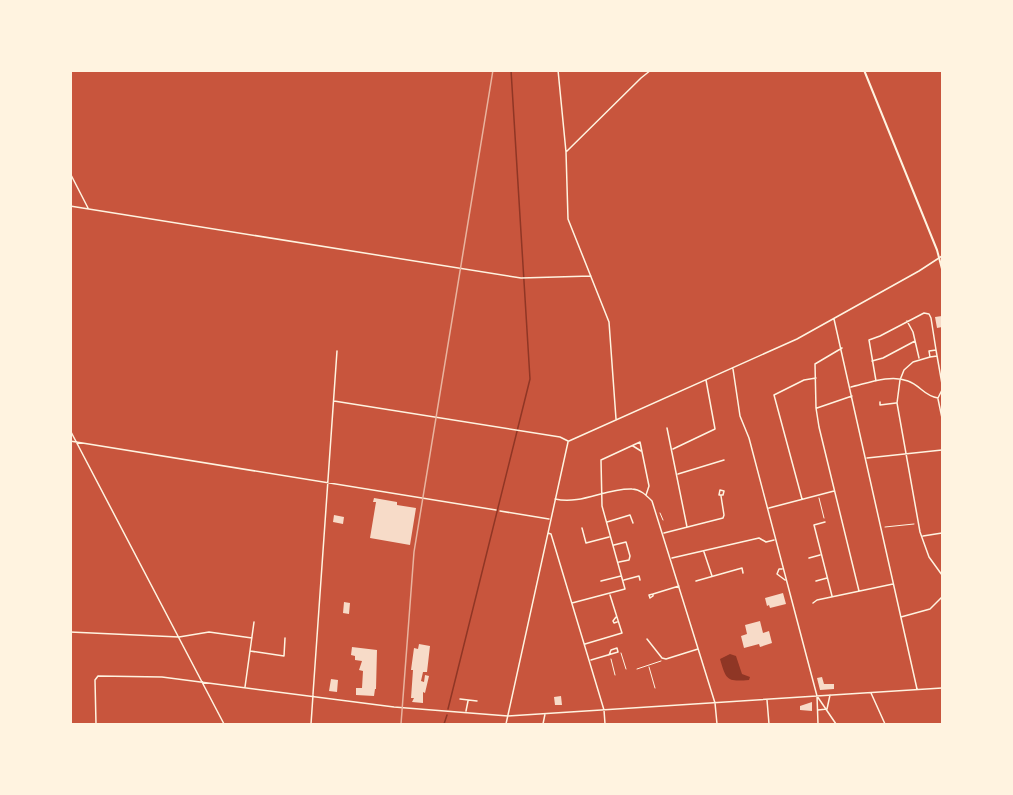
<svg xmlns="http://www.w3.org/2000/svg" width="1013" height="795" viewBox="0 0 1013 795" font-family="'Nunito Sans',sans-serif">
  <rect width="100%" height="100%" fill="#c8553d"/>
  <path fill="#8f3625" d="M730 654 736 656 742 674 750 677 749 680C727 682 726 680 720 659Z"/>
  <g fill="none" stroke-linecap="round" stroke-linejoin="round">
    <path stroke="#8f3625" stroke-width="1.5" d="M448 709 530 379 511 70
      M444 724 447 715"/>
  </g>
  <path fill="#f7dbc8" d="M942 316V327L937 328 935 317Z
    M374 498 397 502V505L416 508 410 545 370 538 376 502H373Z
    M334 515 344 517 343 524 333 522Z
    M783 593 786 604 770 608 769 605 767 606 765 598Z
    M344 602 350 603 349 614 343 613Z
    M760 621 763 633 769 631 772 643 760 647 759 644 744 648 741 636 747 634 745 625Z
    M419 644 430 646 427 672H423L421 681 424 682 425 675 429 676 425 693 423 692V703L412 702 414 698H411L413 670H411L414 648 418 649Z
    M352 647 377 650 376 689H375L374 696 356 695V688H362L363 671 359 670 362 661 355 660V656L351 655Z
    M822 677 824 684H834V689L820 690 817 678Z
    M331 679 338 680 337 692 329 691Z
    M561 696 562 705H555L554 697Z
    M812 702V711L800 710V706Z"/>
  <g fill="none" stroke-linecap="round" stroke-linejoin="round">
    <path stroke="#fff3e0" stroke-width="1" d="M819 498 824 518
      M660 513 663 520
      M885 527 914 524
      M621 653 626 669
      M611 659 615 675
      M649 667 655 688
      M637 669 661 661"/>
    <path stroke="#fff3e0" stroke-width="1.5" d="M558 70 566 152 568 219 609 322 616 419
      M566 152 641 78 651 70
      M70 173 88 208
      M70 206 521 278 591 276
      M834 319 917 689
      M907 321 913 332 919 358
      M842 348 815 364 816 408 819 427 859 591
      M937 356 930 357 929 351 936 350 942 384
      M930 357 913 362 904 370 900 380 897 403 920 532 929 557 942 575
      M872 361 883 358 915 341
      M733 369 740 416 749 438 817 696 818 724
      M876 381 869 340 880 336 924 313 929 314 931 318 936 350
      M851 387C868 383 891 374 908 381 920 385 924 396 938 398L942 390
      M938 399 942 418
      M334 401 560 437 568 441
      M880 402V405L896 403
      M817 408 852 396
      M667 428 687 527
      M70 430 224 724
      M70 441 496 510
      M569 441 797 339 919 271 942 256
      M633 446 641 451
      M673 449 715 429 706 380
      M867 458 942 450
      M678 474 724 460
      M720 490 724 491 723 495H719Z
      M555 499C582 505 605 488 632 489 640 489 646 495 652 501L715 703 717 724
      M802 499 774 395 804 380 816 378
      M769 508 834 491
      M500 511 549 519
      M607 522 630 515 633 523
      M825 522 814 525 832 596
      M582 528 586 543 609 537
      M548 533 551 534 604 710 605 724
      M664 533 723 518 724 515 721 496
      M923 536 942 533
      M614 545 626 542 630 556 629 560 619 562
      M704 552 712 576
      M672 558 759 538 766 542 774 540
      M809 558 820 555
      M782 569H779L777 574 785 580
      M624 580 639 576 640 580
      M601 581 621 576
      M696 581 742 568 743 573
      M816 581 827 578
      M653 594 649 595 650 598 653 596V594L679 586
      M572 603 625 589 602 506 601 460 640 442 649 486 646 495
      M813 603 817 600 893 584
      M616 617 613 621 614 623 617 622
      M901 617 930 609 942 597
      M70 632 179 637 209 632 252 638
      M647 639 662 658 666 659 698 649
      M585 644 622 633 610 595
      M250 651 284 656 285 638
      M591 660 618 652 617 648 611 650 609 655
      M245 687 254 622
      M871 693 885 724
      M313 694 337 351
      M817 696 836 724
      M460 699 477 701
      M767 700 769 724
      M818 710 827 709 830 695
      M466 711 468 701
      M96 724 95 680 98 676 162 677 394 707 508 716 942 688
      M506 724 568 442
      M543 724 545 714"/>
    <path stroke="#fff3e0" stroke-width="1.5" d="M311 724 313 695"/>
    <path stroke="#fff3e0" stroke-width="2" d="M864 70 937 250 942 269"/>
    <path stroke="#e9b49f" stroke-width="1.5" d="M401 724 414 552 493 70"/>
  </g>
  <rect width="1013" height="795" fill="none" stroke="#fff3e0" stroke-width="144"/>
</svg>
